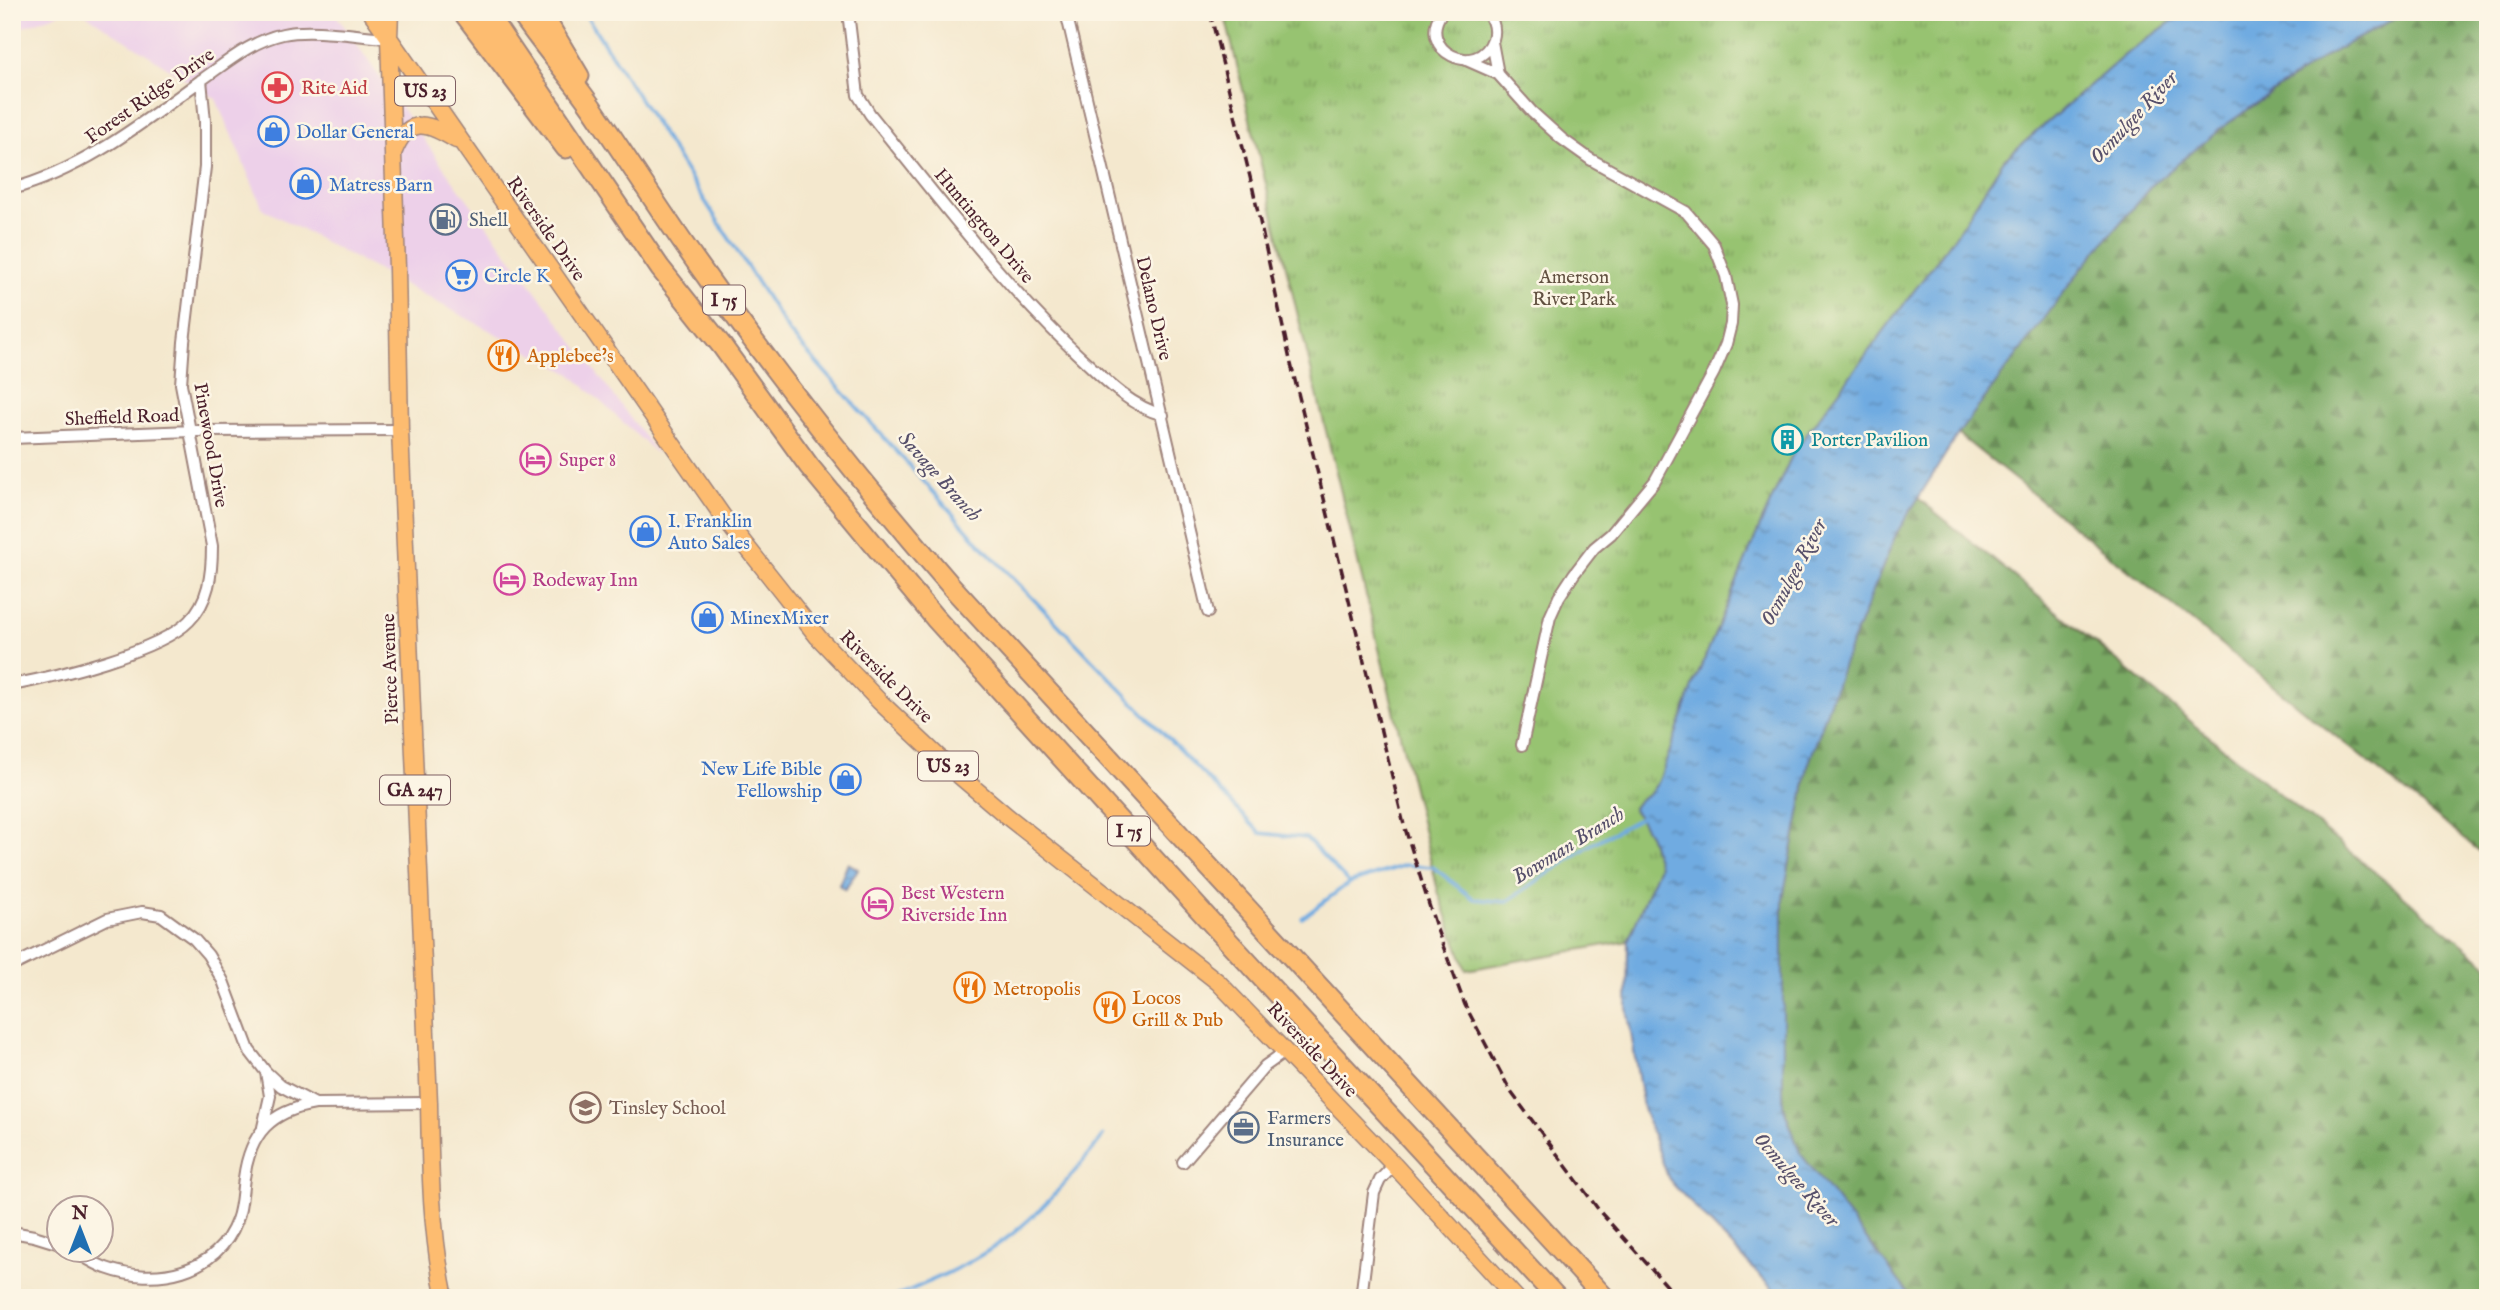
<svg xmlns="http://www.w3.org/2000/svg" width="2500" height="1310" viewBox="0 0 2500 1310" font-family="'IM FELL English',serif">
  <defs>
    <pattern id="grass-tufts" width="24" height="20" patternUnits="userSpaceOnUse" patternTransform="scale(1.75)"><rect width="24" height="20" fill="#97c371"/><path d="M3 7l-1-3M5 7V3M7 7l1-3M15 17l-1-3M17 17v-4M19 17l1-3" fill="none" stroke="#7d9e5d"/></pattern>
    <pattern id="forest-firs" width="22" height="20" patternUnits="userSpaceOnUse" patternTransform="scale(1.75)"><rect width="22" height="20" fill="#79a963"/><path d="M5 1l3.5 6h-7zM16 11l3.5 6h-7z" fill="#658952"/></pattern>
    <pattern id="water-ripples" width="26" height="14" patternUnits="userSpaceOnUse" patternTransform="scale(1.75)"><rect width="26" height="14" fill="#70abe1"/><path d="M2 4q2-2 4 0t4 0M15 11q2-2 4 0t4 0" fill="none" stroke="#5e8bb7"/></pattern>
  </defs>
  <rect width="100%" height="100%" fill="#fcf5e5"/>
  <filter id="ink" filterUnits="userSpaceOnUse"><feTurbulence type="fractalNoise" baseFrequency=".0143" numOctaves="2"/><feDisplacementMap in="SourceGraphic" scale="14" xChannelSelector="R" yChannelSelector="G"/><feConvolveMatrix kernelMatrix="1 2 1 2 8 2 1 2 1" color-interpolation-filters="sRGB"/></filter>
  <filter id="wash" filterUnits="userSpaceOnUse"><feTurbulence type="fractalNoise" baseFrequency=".00686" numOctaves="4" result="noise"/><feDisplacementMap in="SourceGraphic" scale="28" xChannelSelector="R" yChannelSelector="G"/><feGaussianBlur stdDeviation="1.57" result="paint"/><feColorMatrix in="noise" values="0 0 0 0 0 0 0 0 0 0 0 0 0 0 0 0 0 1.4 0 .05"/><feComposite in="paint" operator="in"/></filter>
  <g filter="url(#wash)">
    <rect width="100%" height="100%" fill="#f4e8ce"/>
    <path fill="#edd0e9" d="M12 12H64L12 31Z
      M82 12H334L441 164 658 455 571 374 263 209 216 99Z"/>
    <path fill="url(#grass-tufts)" stroke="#70714e" stroke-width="2" d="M1224 12H2185L2126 54 2004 160 1956 235 1794 451 1763 519 1694 684 1659 781 1649 795 1639 800 1633 808 1649 834 1659 866 1628 941 1466 970 1438 891Z"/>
    <path fill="url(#forest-firs)" stroke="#626447" stroke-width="2" d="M2406 12H2488V858L1958 434 2082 268 2152 185 2224 126 2325 56Z
      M1918 498 2488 965V1298H1912L1800 1153 1783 1105V898L1808 766 1843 664 1896 534Z"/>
    <path fill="url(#water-ripples)" stroke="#5d6586" stroke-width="2" d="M2185 12H2406L2325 56 2224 126 2152 185 2082 268 1958 434 1896 534 1843 664 1808 766 1783 898V1105L1800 1153 1912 1298H1781L1669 1180 1643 1108 1627 1008 1628 941 1659 866 1649 834 1633 808 1639 800 1649 795 1659 781 1694 684 1763 519 1794 451 1956 235 2004 160 2126 54Z
      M848 863 858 869 845 890 839 885Z"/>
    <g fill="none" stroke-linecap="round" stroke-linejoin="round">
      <path stroke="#70abe1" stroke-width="3.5" d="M584 12 789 332 980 544 1260 833 1306 838 1349 883
        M1302 918 1349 883 1406 865 1433 867 1474 899 1506 902 1592 844 1642 817
        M892 1298C931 1281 972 1264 1007 1238 1044 1210 1075 1173 1103 1136"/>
    </g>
  </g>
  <g filter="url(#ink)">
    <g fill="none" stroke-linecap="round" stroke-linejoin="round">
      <defs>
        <path id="street" d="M848 12 858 95 870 114C939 199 1007 290 1088 364 1110 385 1133 407 1163 415
          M1066 12 1208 612
          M1442 12C1415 50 1478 81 1493 39 1496 29 1493 20 1487 12
          M1492 42 1498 74
          M1464 59 1498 74 1532 112 1562 139 1590 159 1686 212 1714 245 1726 276 1732 305 1731 324 1726 344 1714 372 1655 481 1611 534 1594 548 1574 574 1559 597 1550 617 1522 745
          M12 189C83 170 142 123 200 81 226 63 251 41 283 34 312 28 357 36 389 38
          M12 438 191 431 400 430
          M12 685C54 677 160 651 189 621 209 601 212 574 212 546L181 384 184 342 205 167V121L201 80
          M12 966 107 919 142 912 161 915 194 939 208 955 223 981 249 1050 266 1072 281 1086 315 1104 429 1103
          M263 1127 270 1096 266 1072
          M1183 1162 1265 1066 1286 1051
          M12 1232 34 1236 60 1244
          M72 1250C83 1256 94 1264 106 1268 155 1286 217 1274 237 1220 242 1207 242 1192 244 1178 250 1133 271 1111 315 1104
          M1361 1298 1374 1193 1380 1180 1394 1165"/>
        <path id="primary" d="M371 12 724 518 818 637 879 701 948 766 1008 817 1218 982 1394 1165 1516 1298
          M390 12 389 38 397 268 400 430 429 1103C430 1169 431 1233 445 1298
          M394 151C409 115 428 123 456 140"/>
        <path id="highway" d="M463 12 566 148
          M486 12 660 268 722 346 809 466 880 552 935 618 1229 942 1557 1298
          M520 12C545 49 575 81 599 118 632 166 663 215 697 263 776 375 862 483 952 587L1605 1298
          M541 12 579 76"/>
      </defs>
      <use href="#street" stroke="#9f847c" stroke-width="14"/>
      <use href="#primary" stroke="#9f847c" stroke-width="19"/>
      <use href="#highway" stroke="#9f847c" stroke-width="23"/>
      <use href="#street" stroke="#fff" stroke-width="10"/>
      <use href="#primary" stroke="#fdbc70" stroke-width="16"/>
      <use href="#highway" stroke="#fdbc70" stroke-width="19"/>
      <path stroke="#4a1f2b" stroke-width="3.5" stroke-dasharray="10 5" stroke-linecap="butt" d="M1210 12 1252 185 1290 360 1404 825 1436 927 1465 1005 1511 1092 1601 1213 1678 1298"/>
    </g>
  </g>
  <defs>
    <symbol id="pharmacy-ring" viewBox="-11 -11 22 22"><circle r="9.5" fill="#fcf5e5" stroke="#e0444e" stroke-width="1.5"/><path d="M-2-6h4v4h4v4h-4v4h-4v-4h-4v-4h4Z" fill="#e0444e"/></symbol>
    <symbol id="shop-ring" viewBox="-11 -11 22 22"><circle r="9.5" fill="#fcf5e5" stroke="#3f7fe0" stroke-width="1.5"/><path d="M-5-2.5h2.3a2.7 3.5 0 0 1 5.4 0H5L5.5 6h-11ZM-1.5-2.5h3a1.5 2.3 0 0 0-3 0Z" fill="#3f7fe0"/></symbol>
    <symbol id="fuel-ring" viewBox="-11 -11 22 22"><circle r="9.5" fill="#fcf5e5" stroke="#5c6f8a" stroke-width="1.5"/><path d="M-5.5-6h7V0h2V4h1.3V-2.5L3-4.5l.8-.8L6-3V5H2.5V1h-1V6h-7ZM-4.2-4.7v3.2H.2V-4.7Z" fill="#5c6f8a"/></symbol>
    <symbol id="supermarket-ring" viewBox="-11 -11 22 22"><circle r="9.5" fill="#fcf5e5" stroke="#3f7fe0" stroke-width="1.5"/><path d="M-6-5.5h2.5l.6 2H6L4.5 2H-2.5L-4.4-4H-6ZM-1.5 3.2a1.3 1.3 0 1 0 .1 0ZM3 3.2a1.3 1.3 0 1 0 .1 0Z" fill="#3f7fe0"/></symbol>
    <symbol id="restaurant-ring" viewBox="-11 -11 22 22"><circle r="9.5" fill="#fcf5e5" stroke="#e8710a" stroke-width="1.5"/><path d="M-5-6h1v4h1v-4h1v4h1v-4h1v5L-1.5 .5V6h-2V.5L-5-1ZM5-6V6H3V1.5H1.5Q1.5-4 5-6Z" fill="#e8710a"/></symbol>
    <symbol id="building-ring" viewBox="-11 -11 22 22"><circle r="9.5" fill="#fcf5e5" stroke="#0f9aa8" stroke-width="1.5"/><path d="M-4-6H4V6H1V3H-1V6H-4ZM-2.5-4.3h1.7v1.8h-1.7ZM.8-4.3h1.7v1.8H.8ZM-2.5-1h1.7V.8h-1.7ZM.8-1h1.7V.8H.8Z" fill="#0f9aa8"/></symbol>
    <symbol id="hotel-ring" viewBox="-11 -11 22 22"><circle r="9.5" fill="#fcf5e5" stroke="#d1479c" stroke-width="1.5"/><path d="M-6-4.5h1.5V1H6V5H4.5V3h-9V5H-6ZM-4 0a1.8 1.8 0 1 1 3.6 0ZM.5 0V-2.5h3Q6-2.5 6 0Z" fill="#d1479c"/></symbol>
    <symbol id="school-ring" viewBox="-11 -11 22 22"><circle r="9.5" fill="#fcf5e5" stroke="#8d6e63" stroke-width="1.5"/><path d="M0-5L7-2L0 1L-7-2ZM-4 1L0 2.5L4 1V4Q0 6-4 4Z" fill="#8d6e63"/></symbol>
    <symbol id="office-ring" viewBox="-11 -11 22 22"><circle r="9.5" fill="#fcf5e5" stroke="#5c6f8a" stroke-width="1.5"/><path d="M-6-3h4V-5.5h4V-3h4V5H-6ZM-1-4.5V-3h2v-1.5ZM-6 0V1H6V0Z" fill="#5c6f8a"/></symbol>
  </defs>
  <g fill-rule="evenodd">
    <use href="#pharmacy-ring" x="260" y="70" width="35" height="35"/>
    <use href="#shop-ring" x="256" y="114" width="35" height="35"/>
    <use href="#shop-ring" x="288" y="166" width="35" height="35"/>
    <use href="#fuel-ring" x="428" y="202" width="35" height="35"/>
    <use href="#supermarket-ring" x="444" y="258" width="35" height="35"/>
    <use href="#restaurant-ring" x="486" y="338" width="35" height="35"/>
    <use href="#building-ring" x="1770" y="422" width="35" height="35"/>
    <use href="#hotel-ring" x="518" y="442" width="35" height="35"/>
    <use href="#shop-ring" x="628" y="514" width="35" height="35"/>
    <use href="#hotel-ring" x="492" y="562" width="35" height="35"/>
    <use href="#shop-ring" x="690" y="600" width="35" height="35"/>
    <use href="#shop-ring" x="828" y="762" width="35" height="35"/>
    <use href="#hotel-ring" x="860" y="886" width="35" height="35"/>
    <use href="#restaurant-ring" x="952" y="970" width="35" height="35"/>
    <use href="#restaurant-ring" x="1092" y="990" width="35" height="35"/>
    <use href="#school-ring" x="568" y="1090" width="35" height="35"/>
    <use href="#office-ring" x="1226" y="1110" width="35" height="35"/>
  </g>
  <g text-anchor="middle" stroke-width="5" stroke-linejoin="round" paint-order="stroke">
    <g fill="#fcf5e5" stroke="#7f5f63" stroke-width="2">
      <rect x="395" y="76.5" width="60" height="29" rx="5"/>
      <rect x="703" y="285.5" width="42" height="29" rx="5"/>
      <rect x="918" y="751.5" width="60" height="29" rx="5"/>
      <rect x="380" y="775.5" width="70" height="29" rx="5"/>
      <rect x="1108" y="816.5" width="42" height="29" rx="5"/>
    </g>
    <g font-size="18" font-weight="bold" fill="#4a1f2b">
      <text x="425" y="97">US 23</text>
      <text x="724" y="306">I 75</text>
      <text x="948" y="772">US 23</text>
      <text x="415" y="796">GA 247</text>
      <text x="1129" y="837">I 75</text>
    </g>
    <g font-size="19" fill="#be3a42" stroke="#fcf5e5" text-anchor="start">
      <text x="301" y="94">Rite Aid</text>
    </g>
    <g font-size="19" fill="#4a1f2b" stroke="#fcf5e5">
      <text transform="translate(149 95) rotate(-35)" y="7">Forest Ridge Drive</text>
      <text transform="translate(985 225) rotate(50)" y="7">Huntington Drive</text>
      <text transform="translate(547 228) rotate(55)" y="7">Riverside Drive</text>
      <text transform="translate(1155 308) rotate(77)" y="7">Delano Drive</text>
      <text transform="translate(122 416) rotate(-2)" y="7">Sheffield Road</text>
      <text transform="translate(212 445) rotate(80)" y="7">Pinewood Drive</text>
      <text transform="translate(389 669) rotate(-92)" y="7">Pierce Avenue</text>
      <text transform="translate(887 676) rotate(45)" y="7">Riverside Drive</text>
      <text transform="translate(1313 1049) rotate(47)" y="7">Riverside Drive</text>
    </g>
    <g font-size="19" fill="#366cbe" stroke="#fcf5e5" text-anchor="start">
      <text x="296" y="138">Dollar General</text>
      <text x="329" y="191">Matress Barn</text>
      <text x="484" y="282">Circle K</text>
      <text x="668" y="527">I. Franklin<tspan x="668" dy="22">Auto Sales</tspan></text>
      <text x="730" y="624">MinexMixer</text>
      <text x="822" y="775" text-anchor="end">New Life Bible<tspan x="822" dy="22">Fellowship</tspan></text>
    </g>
    <g font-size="19" fill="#4e5e75" stroke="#fcf5e5" text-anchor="start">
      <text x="469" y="226">Shell</text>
      <text x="1267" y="1124">Farmers<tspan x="1267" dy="22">Insurance</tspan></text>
    </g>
    <g font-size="19" fill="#615040" stroke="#fcf5e5">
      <text x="1574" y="283">Amerson<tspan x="1574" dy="22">River Park</tspan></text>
    </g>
    <g font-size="19" fill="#c56008" stroke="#fcf5e5" text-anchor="start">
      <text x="527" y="362">Applebee's</text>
      <text x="993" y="995">Metropolis</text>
      <text x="1132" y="1004">Locos<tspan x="1132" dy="22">Grill &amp; Pub</tspan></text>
    </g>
    <g font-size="19" fill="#0d838f" stroke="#fcf5e5" text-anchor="start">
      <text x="1811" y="446">Porter Pavilion</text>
    </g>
    <g font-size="19" fill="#b23c85" stroke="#fcf5e5" text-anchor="start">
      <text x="559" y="466">Super 8</text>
      <text x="532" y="586">Rodeway Inn</text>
      <text x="901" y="899">Best Western<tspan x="901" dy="22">Riverside Inn</tspan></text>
    </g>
    <g font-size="19" fill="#785e54" stroke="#fcf5e5" text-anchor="start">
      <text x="609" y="1114">Tinsley School</text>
    </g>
    <g font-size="21" font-style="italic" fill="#57506b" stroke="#fcf5e5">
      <text transform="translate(2133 117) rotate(-47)" y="7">Ocmulgee River</text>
      <text transform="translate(940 476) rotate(48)" y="7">Savage Branch</text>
      <text transform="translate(1793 572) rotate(-62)" y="7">Ocmulgee River</text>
      <text transform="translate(1568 845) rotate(-32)" y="7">Bowman Branch</text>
      <text transform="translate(1797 1179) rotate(49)" y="7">Ocmulgee River</text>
    </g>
  </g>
  <rect width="2500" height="1310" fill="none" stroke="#fcf5e5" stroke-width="42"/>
  <g transform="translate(80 1229)"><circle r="33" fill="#fcf5e5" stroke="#b59f9b" stroke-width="2"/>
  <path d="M0-5L12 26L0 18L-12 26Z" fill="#1f6fb2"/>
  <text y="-10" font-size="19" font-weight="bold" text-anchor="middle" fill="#4a1f2b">N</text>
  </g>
</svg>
